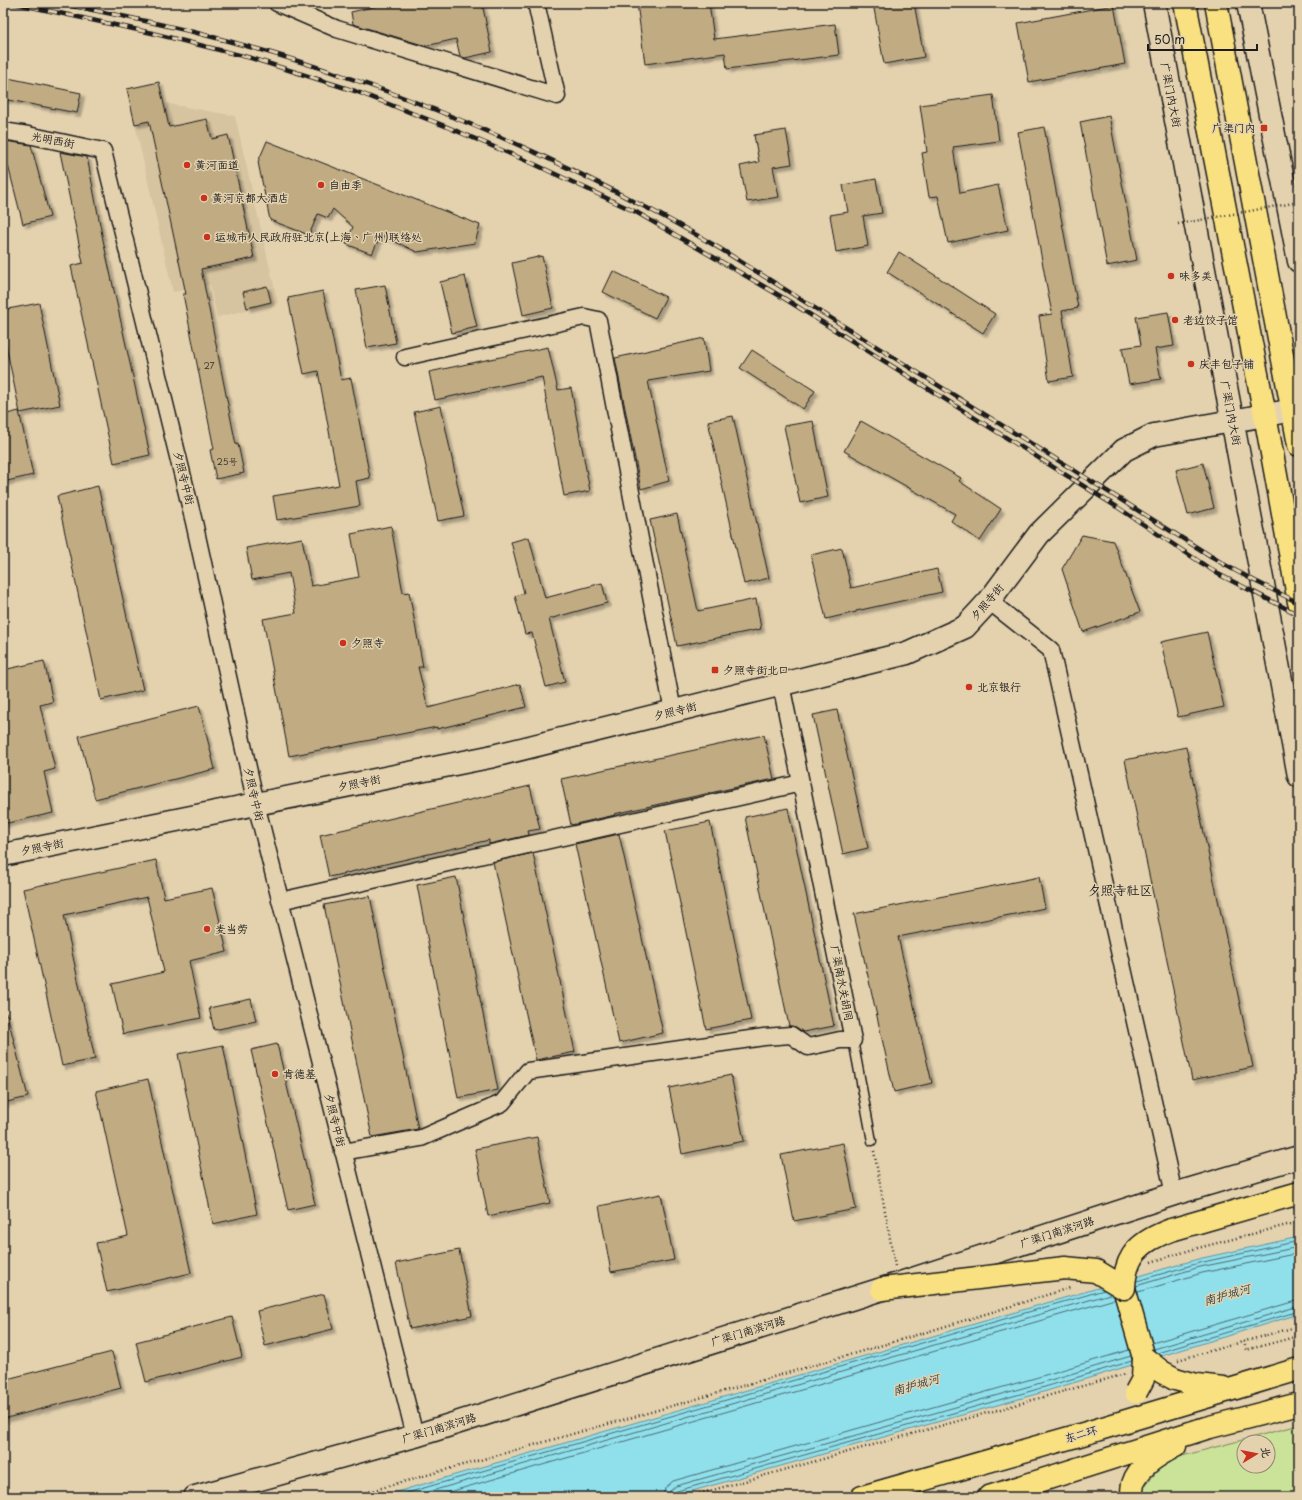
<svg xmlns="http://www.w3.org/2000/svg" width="1302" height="1500" viewBox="0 0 1302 1500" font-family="'Playpen Sans','LXGW WenKai TC',sans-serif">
  <defs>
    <filter id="shadow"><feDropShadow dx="3.5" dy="3.5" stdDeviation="1" flood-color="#0004"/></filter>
  </defs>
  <rect width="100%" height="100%" fill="#e4d2af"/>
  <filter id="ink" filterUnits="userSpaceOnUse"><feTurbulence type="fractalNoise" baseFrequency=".025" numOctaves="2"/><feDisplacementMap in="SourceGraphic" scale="8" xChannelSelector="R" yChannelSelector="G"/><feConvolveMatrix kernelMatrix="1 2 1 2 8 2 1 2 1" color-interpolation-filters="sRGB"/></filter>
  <g filter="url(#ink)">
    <path fill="#d6c39f" d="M159 82 164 103 235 116 278 303 217 317 210 285 173 292 127 89Z"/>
    <path fill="#cbe399" stroke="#74805a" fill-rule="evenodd" d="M1299 1425V1497H1142V1489L1167 1460ZM1244 1442H1268V1466H1244Z"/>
    <path fill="#90e0ec" stroke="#629299" d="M1299 1237V1314L1040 1393 671 1497H379L1198 1259Z"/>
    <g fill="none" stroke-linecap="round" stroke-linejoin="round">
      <path stroke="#4a6a6f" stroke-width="1" d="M1137 1281 1199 1263 1299 1241
        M1136 1286 1200 1267 1299 1247
        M1138 1292 1202 1273 1299 1253
        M1152 1343 1299 1300
        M1154 1349 1299 1306
        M1157 1353 1299 1311
        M393 1497 1104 1290
        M411 1497 1110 1294
        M432 1497 1115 1299
        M663 1497 665 1488 673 1481 1035 1378 1129 1350
        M669 1497 670 1491 676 1486 1037 1384 1131 1356
        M674 1497V1493L677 1491 1038 1389 1132 1361"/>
    </g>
    <path fill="#c1ab82" stroke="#1c1c1c" filter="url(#shadow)" d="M390 3H482L492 52 465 58 460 56 456 39 426 46 353 24 351 12Z
      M637 3H709L714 39 835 24 839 55 727 69 725 53 645 64Z
      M873 3H914L924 57 884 64Z
      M1114 5 1125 64 1029 82 1018 23Z
      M3 77 81 93 77 113 3 99Z
      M159 82 169 127 207 119 212 139 228 135 254 258 201 269 236 445 238 444 244 473 216 479 210 450 214 449 183 294H186L149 121 135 124 127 89Z
      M993 95 999 141 953 147 960 193 998 185 1008 230 948 243 938 196 929 197 922 153 927 152 920 105Z
      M1109 116 1137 260 1107 266 1080 122Z
      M1044 127 1078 308 1062 311 1073 377 1049 381 1039 316 1052 314 1018 132Z
      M786 130 792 164 773 167 779 197 747 202 740 166 759 162 754 135Z
      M5 141 31 145 50 217 23 224 3 146V142Z
      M267 141 480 225 475 243 417 252 381 235 372 254 346 244 353 227 333 209 328 218 318 214 309 235 270 220 258 162Z
      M60 152 87 157 103 240 150 455 114 463 71 266 83 263Z
      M876 179 882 213 863 216 868 246 836 252 830 215 848 212 843 185Z
      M899 252 995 314 983 333 887 272Z
      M542 256 553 308 523 315 512 263Z
      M613 271 666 297 655 318 603 292Z
      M465 276 477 327 452 333 440 282Z
      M385 285 396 343 367 348 356 290Z
      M267 286 271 302 247 308 243 292Z
      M323 291 341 380 351 378 370 478 356 481 360 506 277 520 273 496 339 485 318 371 304 374 288 298Z
      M39 303 60 405 20 413 3 331V310Z
      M1168 312 1174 346 1155 349 1161 379 1129 384 1122 348 1141 345 1136 317Z
      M704 338 709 371 648 381 669 481 641 489 615 358Z
      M548 347 558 390 571 388 590 491 564 496 542 377 435 400 429 372Z
      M752 350 815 391 803 409 740 368Z
      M441 406 464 516 438 521 414 412Z
      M19 411 33 475 3 482V415Z
      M733 416 769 578 744 584 708 421Z
      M813 421 828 497 800 503 784 426Z
      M861 421 961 478 959 481 1001 509 980 541 951 521 955 514 844 451Z
      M1203 463 1214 508 1188 515 1176 470Z
      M98 486 143 690 101 700 57 496Z
      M677 514 698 611 756 599 761 629 677 646 650 520Z
      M391 526 403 593 409 592 423 667H418L428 708 520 684 526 707 437 729V727L289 756 263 619 296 613 289 573 252 580 246 548 302 538 311 586 359 577 351 534Z
      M1082 535 1113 541 1140 612 1083 632 1062 569Z
      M529 537 545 598 602 583 607 603 549 619 565 682 546 687 532 633 525 634 515 596 524 593 511 542Z
      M842 548 851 588 937 569 942 592 856 611V612L826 619 811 555Z
      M1207 632 1224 707 1178 717 1161 642Z
      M44 661 53 702 40 705 55 769 44 772 53 813 3 824V670Z
      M199 706 215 769 95 799 79 736Z
      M837 710 868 848 843 854 813 715Z
      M764 735 774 779 614 814 615 815 571 825 561 779Z
      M1186 747 1253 1067 1192 1080 1125 760Z
      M530 786 540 829 528 831 529 835 489 844V840L329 877 320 835Z
      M788 808 834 1026 803 1032 796 1027 789 1026 745 817Z
      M710 822 751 1020 706 1029 665 831Z
      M619 834 663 1033 619 1043 575 844Z
      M533 853 575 1052 536 1060 493 862Z
      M156 860 164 898 212 888 227 952 189 961 201 1018 123 1034 112 984 164 972 147 897 64 915 95 1059 62 1066 23 889Z
      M456 877 498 1090 458 1098 417 885Z
      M1039 877 1045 908 898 937 932 1083 894 1092 854 914Z
      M370 896 418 1129 372 1137 324 905Z
      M251 999 256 1021 214 1030 209 1008Z
      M3 1014H7L28 1097 3 1103Z
      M277 1044 315 1204 288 1210 251 1050Z
      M223 1045 257 1214 213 1224 178 1054Z
      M731 1075 744 1141 682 1154 669 1088Z
      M148 1079 191 1273 107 1292 96 1243 128 1236 96 1091Z
      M537 1137 550 1203 488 1216 475 1149Z
      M843 1143 856 1209 794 1221 781 1155Z
      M661 1194 674 1260 611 1272 599 1206Z
      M459 1250 472 1316 410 1329 396 1263Z
      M324 1294 333 1329 265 1346 257 1311Z
      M232 1317 242 1357 146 1382 136 1342Z
      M112 1352 121 1388 3 1419V1380Z"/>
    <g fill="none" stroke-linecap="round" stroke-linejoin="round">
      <defs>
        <path id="lane" d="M853 1040 872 1141"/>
        <path id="street" d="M277 3 337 29 557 96 536 3
          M3 131 28 135 103 151 194 522 256 804 415 1436
          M405 357 584 317 598 320 673 711
          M989 601 1051 650 1174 1194
          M280 901 801 783
          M343 1152 421 1138 502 1103 528 1071 764 1037 791 1035 808 1047 840 1040H853L781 684"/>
        <path id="secondary" d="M1154 3 1299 776
          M1248 3 1299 261
          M3 855 489 757 907 653 965 627 989 601 1039 534 1124 450 1154 435 1299 409
          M195 1497 415 1436 882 1289 1174 1194 1299 1157"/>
        <path id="primary" d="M1185 3 1265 415 1299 602
          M1216 3 1299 445"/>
        <path id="highway" d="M1171 1230 1299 1193
          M1124 1288 1144 1358
          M1175 1379 1197 1385 1223 1388
          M862 1497 1083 1434 1299 1369
          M989 1497 1206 1428 1299 1404
          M1132 1497C1132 1493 1132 1488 1133 1484 1138 1466 1160 1454 1175 1446"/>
      </defs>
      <use href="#lane" stroke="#1c1c1c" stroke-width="11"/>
      <use href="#street" stroke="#1c1c1c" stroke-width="19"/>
      <use href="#secondary" stroke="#1c1c1c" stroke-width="25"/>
      <use href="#primary" stroke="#1c1c1c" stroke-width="25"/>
      <use href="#highway" stroke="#1c1c1c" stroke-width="25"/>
      <path stroke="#1c1c1c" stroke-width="2.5" stroke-dasharray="1 3" stroke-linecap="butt" d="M1296 142 1299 156
        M874 1151 895 1266
        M1151 1262 1194 1249 1299 1222
        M1244 1341 1246 1350 1299 1336
        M1178 1360 1299 1326
        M350 1497C591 1428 833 1363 1072 1287
        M688 1497 1125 1374"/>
      <use href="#lane" stroke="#e4d2af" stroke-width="8"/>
      <use href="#street" stroke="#e4d2af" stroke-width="16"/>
      <use href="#secondary" stroke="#e4d2af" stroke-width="22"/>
      <use href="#primary" stroke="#f9e181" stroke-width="22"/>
      <use href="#highway" stroke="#f9e181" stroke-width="22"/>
      <defs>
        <path id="rail" d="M13 3 152 33 251 58 355 91 445 126 534 164 636 212 782 297 1117 507 1218 574 1299 615
          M59 3C106 13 154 22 201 34 253 47 304 62 355 80 453 114 549 156 641 205 668 218 693 233 719 248L1225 565 1255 581 1299 603"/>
      </defs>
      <use href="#rail" stroke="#1c1c1c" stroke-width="4.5"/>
      <use href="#rail" stroke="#e4d2af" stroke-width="3" stroke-dasharray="9" stroke-linecap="butt"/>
      <defs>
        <path id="highway-bridge" d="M882 1289 1065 1268 1096 1271 1124 1288C1125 1254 1141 1241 1171 1230
          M1144 1358 1162 1372 1175 1379
          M1136 1392 1143 1379 1144 1358"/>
      </defs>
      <use href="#highway-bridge" stroke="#1c1c1c" stroke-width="25" stroke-linecap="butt"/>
      <path stroke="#1c1c1c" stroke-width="2.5" stroke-dasharray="1 3" stroke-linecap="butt" d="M1178 224 1299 202"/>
      <use href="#highway-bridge" stroke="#f9e181" stroke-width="22"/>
    </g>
  </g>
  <g fill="#c8321e" stroke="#e4d2af" stroke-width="1.5">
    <rect x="1260" y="124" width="8" height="8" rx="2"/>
    <circle cx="187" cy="165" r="4"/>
    <circle cx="321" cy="185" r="4"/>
    <circle cx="204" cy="198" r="4"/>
    <circle cx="207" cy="237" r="4"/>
    <circle cx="1171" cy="276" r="4"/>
    <circle cx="1175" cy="320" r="4"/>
    <circle cx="1191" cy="364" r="4"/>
    <circle cx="343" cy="643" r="4"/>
    <rect x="711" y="666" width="8" height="8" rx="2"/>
    <circle cx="969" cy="687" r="4"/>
    <circle cx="207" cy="929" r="4"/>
    <circle cx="275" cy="1074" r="4"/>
  </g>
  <g text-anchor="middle" stroke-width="3" stroke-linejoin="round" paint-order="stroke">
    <g font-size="9" fill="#454036">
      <text x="209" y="369">27</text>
      <text x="227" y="465">25号</text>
    </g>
    <g font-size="11" fill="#1c1c1c" stroke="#e4d2af">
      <text transform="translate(1171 95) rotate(79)" y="4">广渠门内大街</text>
      <text transform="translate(53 140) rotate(11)" y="4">光明西街</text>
      <text transform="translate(1231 413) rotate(79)" y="4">广渠门内大街</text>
      <text transform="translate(184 478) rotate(76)" y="4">夕照寺中街</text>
      <text transform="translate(987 602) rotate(-50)" y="4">夕照寺街</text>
      <text transform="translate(675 711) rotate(-14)" y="4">夕照寺街</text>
      <text transform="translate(359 783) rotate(-11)" y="4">夕照寺街</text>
      <text transform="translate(254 794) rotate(77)" y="4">夕照寺中街</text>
      <text transform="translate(42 847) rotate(-11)" y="4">夕照寺街</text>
      <text transform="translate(842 983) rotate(79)" y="4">广渠南水关胡同</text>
      <text transform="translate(335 1120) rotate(76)" y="4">夕照寺中街</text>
      <text transform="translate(1057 1232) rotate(-18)" y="4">广渠门南滨河路</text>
      <text transform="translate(748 1331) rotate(-17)" y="4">广渠门南滨河路</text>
      <text transform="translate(439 1428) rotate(-17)" y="4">广渠门南滨河路</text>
      <text transform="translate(1081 1434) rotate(-16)" y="4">东二环</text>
    </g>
    <g font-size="11" fill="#1c1c1c" stroke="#e4d2af" text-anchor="start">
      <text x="1256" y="132" text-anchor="end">广渠门内</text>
      <text x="195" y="169">黄河面道</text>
      <text x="329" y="189">自由季</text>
      <text x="212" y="202">黄河京都大酒店</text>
      <text x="215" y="241">运城市人民政府驻北京(上海、广州)联络处</text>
      <text x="1179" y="280">味多美</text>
      <text x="1183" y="324">老边饺子馆</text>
      <text x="1199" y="368">庆丰包子铺</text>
      <text x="351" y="647">夕照寺</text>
      <text x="723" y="674">夕照寺街北口</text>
      <text x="977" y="691">北京银行</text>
      <text x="215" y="933">麦当劳</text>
      <text x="283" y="1078">肯德基</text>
    </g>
    <g font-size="12" font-style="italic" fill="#334346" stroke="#e4d2af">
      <text transform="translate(1227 1295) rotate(-16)" y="4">南护城河</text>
      <text transform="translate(916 1385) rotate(-16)" y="4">南护城河</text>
    </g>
    <g font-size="13" fill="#1c1c1c" stroke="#e4d2af">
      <text x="1120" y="895">夕照寺社区</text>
    </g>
  </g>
  <rect width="1302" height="1500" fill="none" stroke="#e4d2af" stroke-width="16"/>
  <rect x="8" y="8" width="1286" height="1484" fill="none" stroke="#1c1c1c" stroke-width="1.5" filter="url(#ink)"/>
  <g transform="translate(1256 1454) rotate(80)"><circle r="19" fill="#e4d2af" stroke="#948974"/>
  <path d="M0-3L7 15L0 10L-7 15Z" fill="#c8321e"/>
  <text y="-6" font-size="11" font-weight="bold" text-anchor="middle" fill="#1c1c1c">北</text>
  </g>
  <path d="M1148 44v6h109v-6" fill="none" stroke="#1c1c1c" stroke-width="2"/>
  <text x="1154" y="44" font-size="12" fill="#1c1c1c" stroke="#e4d2af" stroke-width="3" paint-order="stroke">50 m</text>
</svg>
